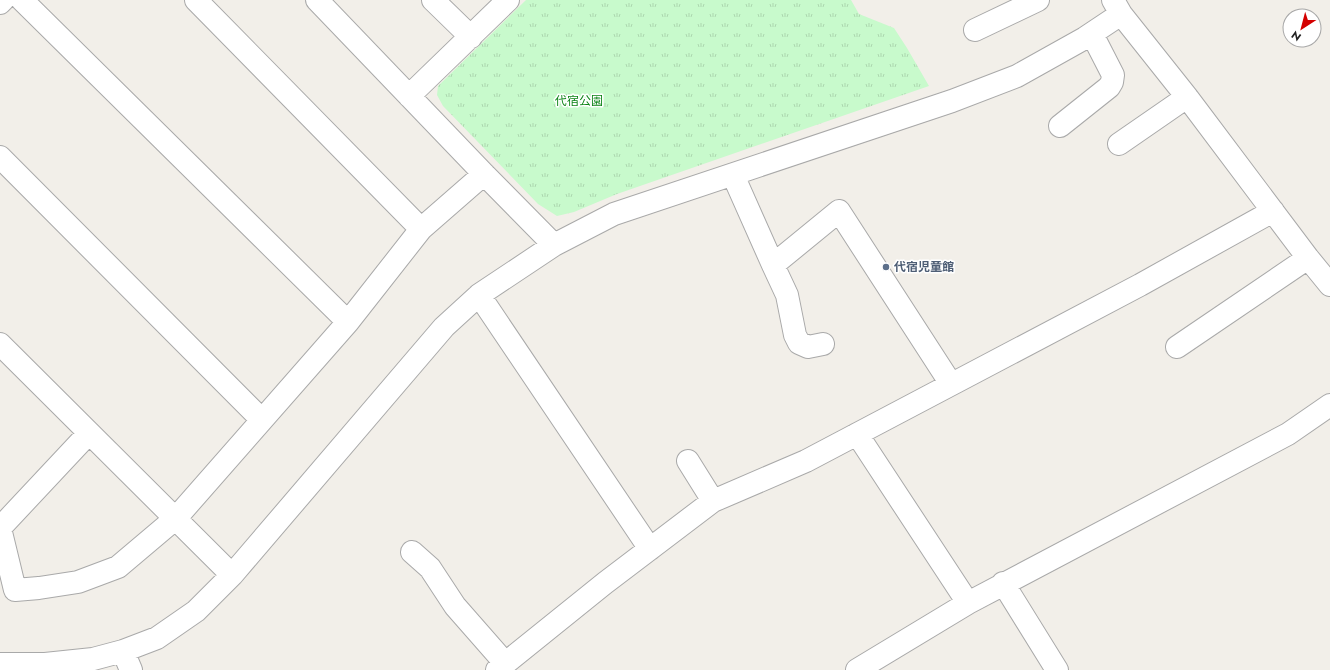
<svg xmlns="http://www.w3.org/2000/svg" width="1330" height="670" viewBox="0 0 1330 670" font-family="Jost,'Noto Sans JP',sans-serif">
  <defs>
    <pattern id="park-tufts" width="24" height="20" patternUnits="userSpaceOnUse"><rect width="24" height="20" fill="#c8facc"/><path d="M3 7l-1-3M5 7V3M7 7l1-3M15 17l-1-3M17 17v-4M19 17l1-3" fill="none" stroke="#acd6af"/></pattern>
  </defs>
  <rect width="100%" height="100%" fill="#f2efe9"/>
  <path fill="url(#park-tufts)" d="M526 0H851L859 14 894 28 907 48 929 86 617 194 574 212 557 216 538 204 443 106 437 95 438 86Z"/>
  <g fill="none" stroke-linecap="round" stroke-linejoin="round">
    <defs>
      <path id="minor" d="M22 0 348 322
        M196 0 421 229
        M317 0 484 174 554 245
        M433 0 471 37
        M1113 0 1121 14 1187 97 1308 258 1330 285
        M0 3 3 0
        M975 30 1038 0
        M409 96 508 0
        M1060 126 1109 87 1112 82 1113 75 1092 34
        M1119 144 1187 97
        M0 157 262 420
        M733 175 773 265 787 295 795 335 799 343 808 347 823 344
        M773 265 839 211 951 384
        M479 295 650 549
        M0 344 232 575
        M1177 347 1308 258
        M857 434 968 603
        M688 461 713 501
        M0 528 15 590 39 588 78 582 118 567 176 518 348 322 421 229 484 174
        M0 528 89 433
        M412 552 430 568 455 606 505 663
        M1003 583 1057 670
        M123 651 131 670
        M0 664H45L93 659 123 651 157 638 196 611 232 575 444 327 479 295 554 245 614 214 952 101 1017 76 1085 38 1121 14
        M497 670 605 583 713 501 806 461 1140 285 1273 211
        M857 670 968 603 1288 434 1330 405"/>
    </defs>
    <use href="#minor" stroke="#a9a9a9" stroke-width="24"/>
    <use href="#minor" stroke="#fff" stroke-width="22"/>
  </g>
  <circle fill="#5c6f8a" stroke="#fff" stroke-width="1.5" cx="886" cy="267" r="4"/>
  <g text-anchor="middle" stroke-width="3" stroke-linejoin="round" paint-order="stroke">
    <g font-size="12" fill="#0c8416" stroke="#fff">
      <text x="579" y="105">代宿公園</text>
    </g>
    <g font-size="12" font-weight="bold" fill="#4e5e75" stroke="#fff" text-anchor="start">
      <text x="894" y="271">代宿児童館</text>
    </g>
  </g>
  <g transform="translate(1302 28) rotate(216)"><circle r="19" fill="#ffffff" stroke="#a7a7a7"/>
  <path d="M0-3L7 15L0 10L-7 15Z" fill="#d40000"/>
  <text y="-6" font-size="11" font-weight="bold" text-anchor="middle" fill="#222222">N</text>
  </g>
</svg>
